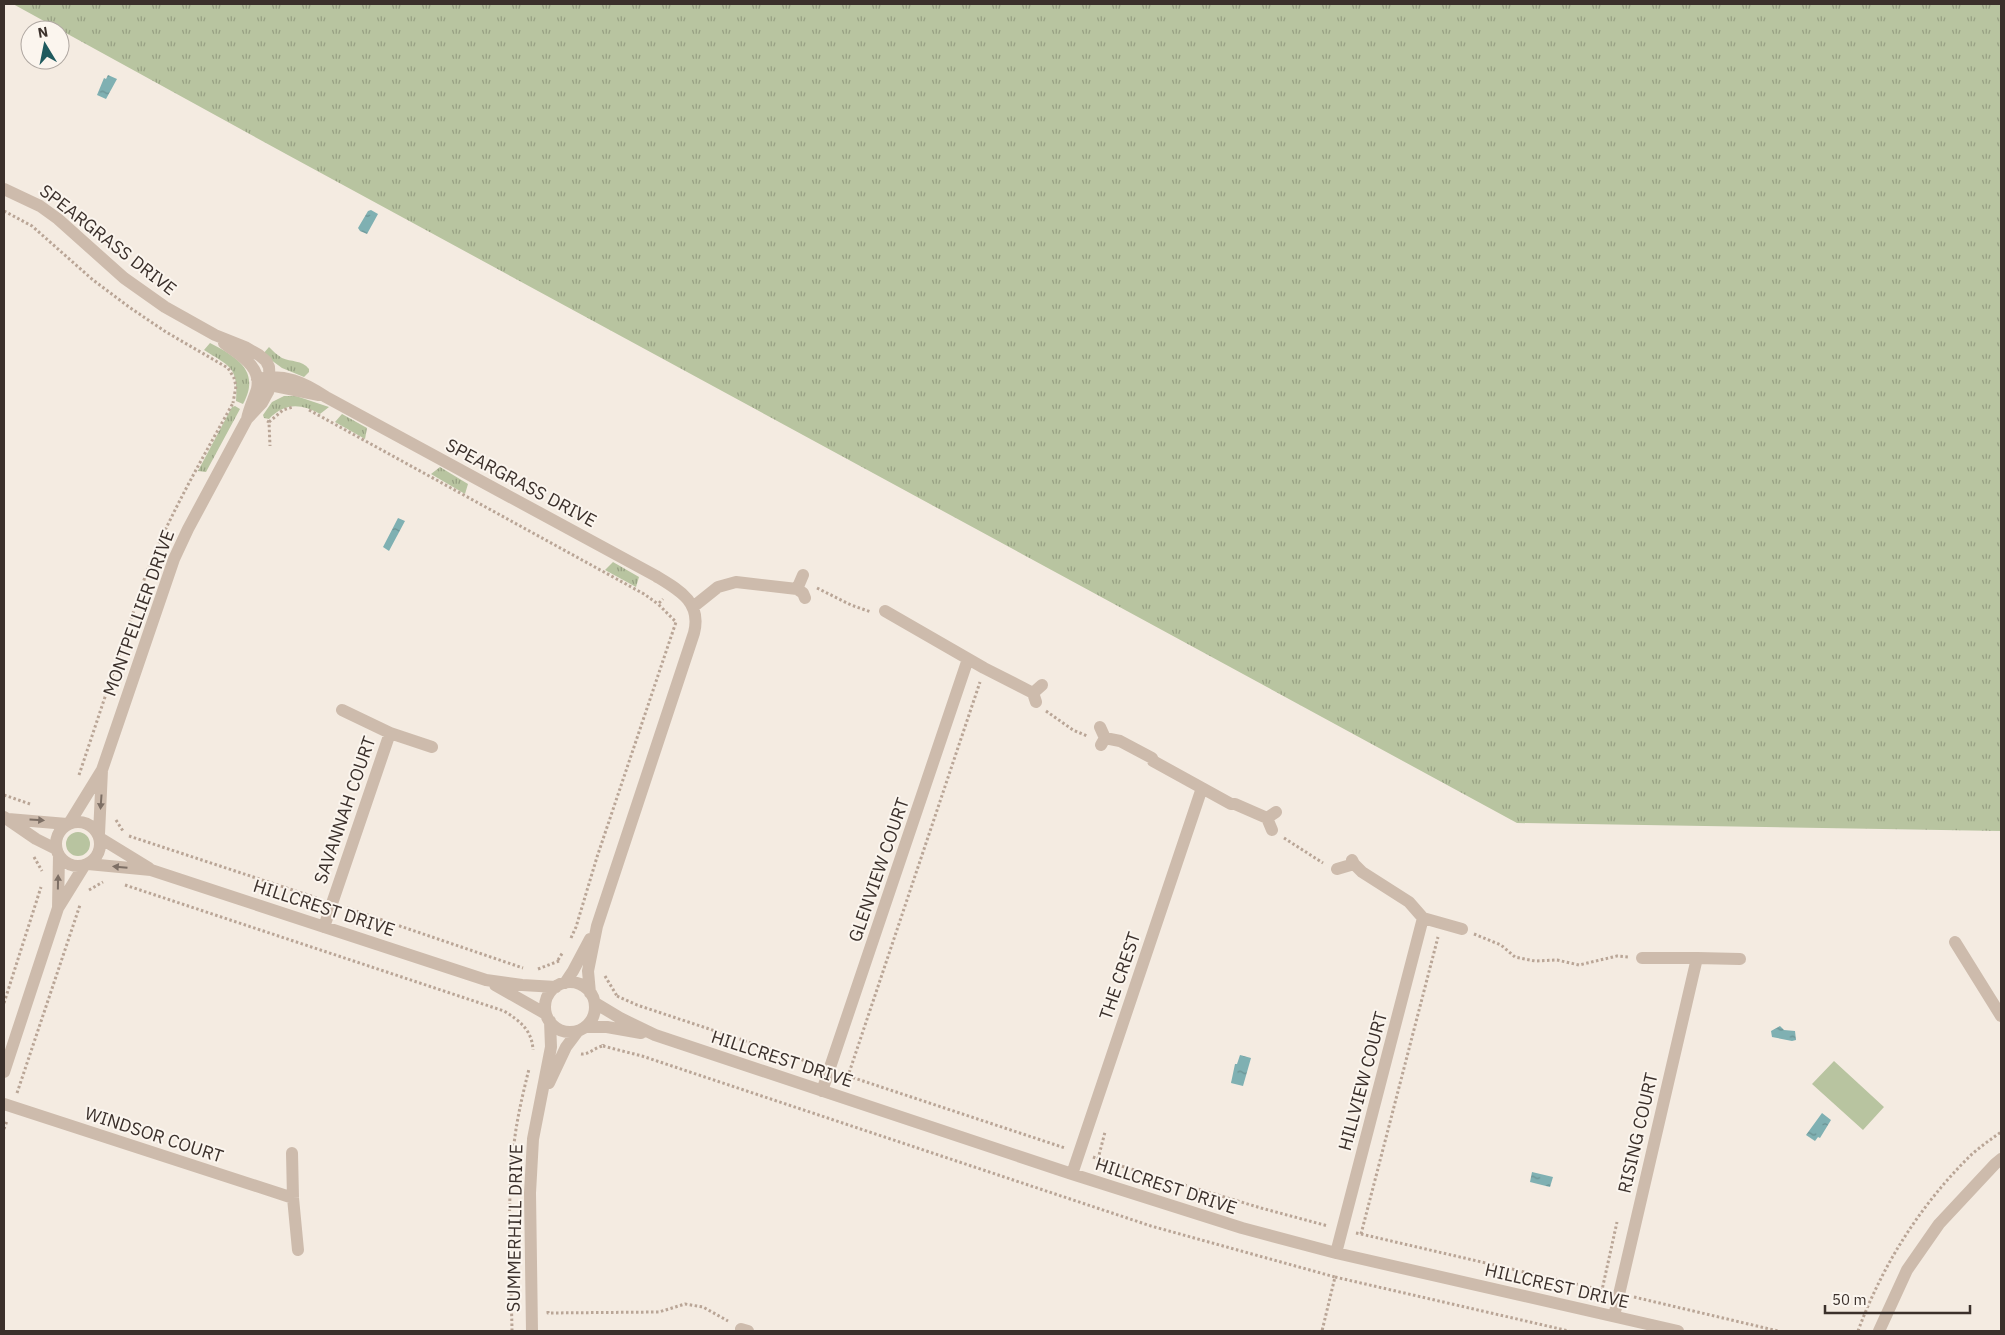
<svg xmlns="http://www.w3.org/2000/svg" width="2005" height="1335" viewBox="0 0 2005 1335" font-family="'IBM Plex Sans',sans-serif">
  <defs>
    <pattern id="grass-tufts" width="24" height="20" patternUnits="userSpaceOnUse" patternTransform="scale(1.25)"><rect width="24" height="20" fill="#b8c4a0"/><path d="M3 7l-1-3M5 7V3M7 7l1-3M15 17l-1-3M17 17v-4M19 17l1-3" fill="none" stroke="#97a083"/></pattern>
    <pattern id="water-ripples" width="26" height="14" patternUnits="userSpaceOnUse" patternTransform="scale(1.25)"><rect width="26" height="14" fill="#7fb0b2"/><path d="M2 4q2-2 4 0t4 0M15 11q2-2 4 0t4 0" fill="none" stroke="#699091"/></pattern>
  </defs>
  <rect width="100%" height="100%" fill="#f4ebe1"/>
  <path fill="url(#grass-tufts)" d="M13 4H2001V831L1517 823 286 154Z
    M210 343C237 357 261 371 243 404L236 401C238 367 231 367 204 350Z
    M269 347C273 351 277 355 282 358 291 362 302 360 309 369V372L304 377 282 368 263 354Z
    M284 396H296L329 407 320 414C302 404 285 402 269 419L264 418 263 415 272 402Z
    M235 406 240 409 206 472 198 471 232 407Z
    M342 414 367 428 365 439 335 422Z
    M440 467 468 484 465 494 431 474Z
    M613 562 639 577 636 587 605 570Z"/>
  <path fill="#b8c4a0" d="M66 844a12 12 0 1 1 24 0a12 12 0 1 1-24 0Z
    M1834 1061 1884 1107 1863 1130 1812 1084Z"/>
  <path fill="url(#water-ripples)" d="M108 75 117 79 106 99 97 95 104 78 106 79Z
    M371 210 378 214 367 234 360 231 358 228 368 211Z
    M398 518 405 521 389 551 383 547Z
    M1780 1026 1784 1030 1795 1031 1796 1040 1792 1041 1772 1037 1771 1031Z
    M1240 1055 1251 1058 1243 1086 1231 1083 1235 1064H1237Z
    M1822 1113 1831 1120 1820 1138 1818 1137 1815 1141 1806 1135Z
    M1532 1172 1553 1177 1550 1187 1530 1182Z"/>
  <g fill="none" stroke-linecap="round" stroke-linejoin="round">
    <path stroke="#b9a596" stroke-width="3" stroke-dasharray="2.5 2.5" stroke-linecap="butt" d="M4 211 32 226 93 280 129 307 166 332 228 368 234 378 236 386 233 403
      M309 410 644 594 658 604
      M267 421 269 422 270 446
      M269 422 283 410 293 407
      M817 588 851 605 871 612
      M1046 711 1073 730 1087 736
      M79 775 146 574C170 514 202 459 233 403
      M4 795 30 804
      M116 820 123 831
      M129 836 317 898
      M1284 838 1323 863
      M34 857 42 871
      M125 885 504 1011C520 1021 532 1030 533 1050
      M89 890 103 882
      M347 908 523 968
      M1474 934 1501 945 1515 957 1535 961 1557 960 1579 965 1617 956 1629 957
      M571 938 576 927 597 857 676 622 658 604 663 599
      M558 960 563 952
      M538 969 559 961
      M605 976 617 996
      M617 996 637 1005 815 1064
      M4 1003 41 887
      M603 1046 642 1056 1151 1226 1335 1277 1322 1331
      M581 1054C589 1055 595 1047 603 1046V1044
      M842 1074 848 1076 980 682
      M848 1076 1065 1148
      M17 1093 80 905
      M4 1129 7 1121
      M1093 1157 1098 1159 1105 1132
      M1098 1159 1261 1208 1328 1226
      M1356 1233 1361 1234 1438 937
      M1361 1234 1602 1290 1617 1222
      M1335 1277 1569 1331
      M1634 1297 1778 1331
      M548 1311V1313L659 1312 685 1304 703 1307 728 1321
      M512 1331C511 1269 506 1205 514 1144 517 1118 523 1093 529 1069
      M1858 1331C1882 1266 1919 1207 1968 1158 1978 1148 1990 1140 2001 1132"/>
    <path stroke="#cdbbac" stroke-width="12" d="M4 189 40 206 58 219 124 278 165 307 215 335 245 347 259 355 266 361 269 367 270 385 268 392 262 403 247 419 188 529 174 559 102 770 70 822
      M224 343C239 355 262 366 257 389 254 399 249 408 247 419
      M257 379C284 373 304 382 326 397L656 576C679 590 702 602 694 633L597 926 588 971 590 993
      M263 382 270 385 319 395
      M797 589 803 575
      M693 607 718 587 736 582 797 589 803 593 805 598
      M885 611 984 668 1033 693
      M1036 702 1033 693 1042 685
      M1100 727 1105 738 1101 745
      M390 733 432 747
      M1105 738 1120 741 1152 758 1153 761 1231 804H1235L1267 818
      M4 817 36 839 56 849
      M8 819 67 824
      M56 844a22 22 0 1 1 44 0a22 22 0 1 1-44 0Z
      M1272 830 1267 818 1276 812
      M99 834 102 770
      M100 838 149 868
      M88 864 151 870 486 980 522 985 556 987
      M1337 869 1354 864 1352 860
      M58 908 59 855
      M1423 918 1462 929
      M324 927 390 733 342 710
      M1955 942 2001 1016
      M1697 958 1740 959
      M545 1007a25 25 0 1 1 50 0a25 25 0 1 1-50 0Z
      M565 983 573 971 590 939
      M495 985 546 1014
      M595 1003 620 1018 655 1035 1072 1174 1242 1228 1336 1253 1678 1331
      M585 1027H607L641 1033
      M4 1072 58 908 84 866
      M549 1083 566 1047 578 1031
      M822 1091 968 659
      M4 1104 293 1198
      M292 1153 293 1198 298 1250
      M1072 1174 1202 788
      M1336 1253 1423 918 1409 902 1362 872 1354 864
      M1614 1316 1697 958H1642
      M741 1329 748 1331
      M532 1331 530 1193 533 1139 551 1047 550 1021
      M1879 1331 1907 1270 1939 1224 1995 1164 2001 1159"/>
  </g>
  <defs><path id="oneway-solid" d="M-6-.8H1V-3.2L6.5 0L1 3.2V.8H-6Z" transform="scale(1.25)"/></defs>
  <g fill="#7d6f65">
    <use href="#oneway-solid" transform="translate(101 802) rotate(94)"/>
    <use href="#oneway-solid" transform="translate(37 820) rotate(4)"/>
    <use href="#oneway-solid" transform="translate(120 867) rotate(-175)"/>
    <use href="#oneway-solid" transform="translate(58 882) rotate(-89)"/>
  </g>
  <g text-anchor="middle" stroke-width="4" stroke-linejoin="round" paint-order="stroke">
    <g font-size="18" fill="#3b302b" stroke="#fbf5ee">
      <text transform="translate(108 240) rotate(38)" y="6">SPEARGRASS DRIVE</text>
      <text transform="translate(521 483) rotate(28)" y="6">SPEARGRASS DRIVE</text>
      <text transform="translate(139 613) rotate(-70)" y="6">MONTPELLIER DRIVE</text>
      <text transform="translate(345 810) rotate(-71)" y="6">SAVANNAH COURT</text>
      <text transform="translate(879 870) rotate(-71)" y="6">GLENVIEW COURT</text>
      <text transform="translate(324 908) rotate(18)" y="6">HILLCREST DRIVE</text>
      <text transform="translate(1120 976) rotate(-71)" y="6">THE CREST</text>
      <text transform="translate(782 1059) rotate(18)" y="6">HILLCREST DRIVE</text>
      <text transform="translate(1363 1081) rotate(-75)" y="6">HILLVIEW COURT</text>
      <text transform="translate(1638 1133) rotate(-77)" y="6">RISING COURT</text>
      <text transform="translate(154 1135) rotate(18)" y="6">WINDSOR COURT</text>
      <text transform="translate(1166 1186) rotate(18)" y="6">HILLCREST DRIVE</text>
      <text transform="translate(515 1228) rotate(-89)" y="6">SUMMERHILL DRIVE</text>
      <text transform="translate(1557 1286) rotate(13)" y="6">HILLCREST DRIVE</text>
    </g>
  </g>
  <rect width="2005" height="1335" fill="none" stroke="#3b302b" stroke-width="10"/>
  <g transform="translate(45 45) rotate(350)"><circle r="24" fill="#fbf5ee" stroke="#aea6a0"/>
  <path d="M0-4L9 19L0 12L-9 19Z" fill="#1f5a5e"/>
  <text y="-8" font-size="14" font-weight="bold" text-anchor="middle" fill="#3b302b">N</text>
  </g>
  <path d="M1825 1305v8h145v-8" fill="none" stroke="#3b302b" stroke-width="2.5"/>
  <text x="1832" y="1305" font-size="15" fill="#3b302b" stroke="#fbf5ee" stroke-width="4" paint-order="stroke">50 m</text>
</svg>
